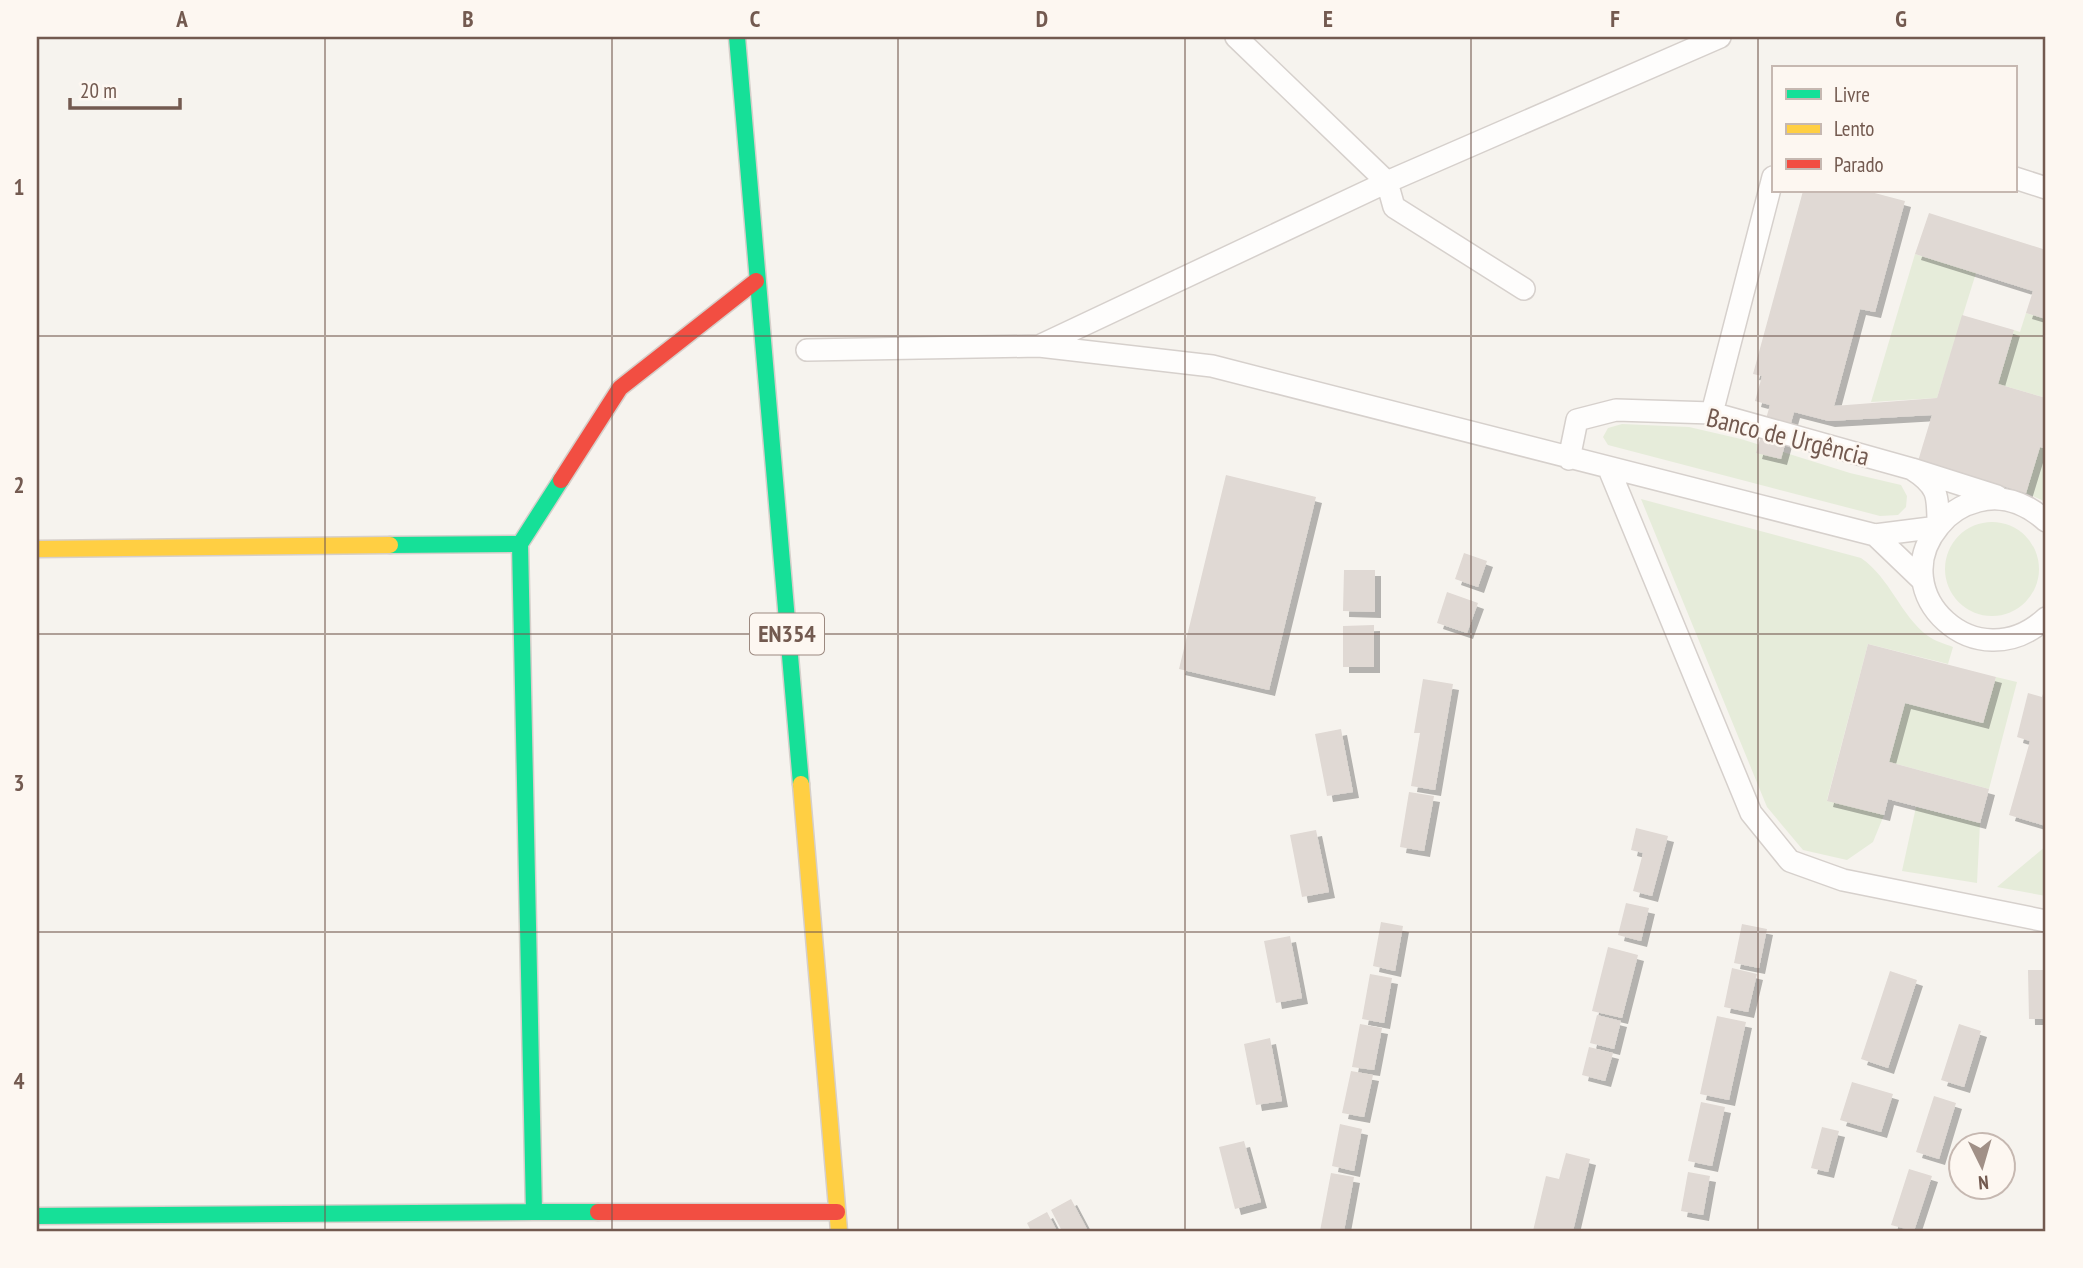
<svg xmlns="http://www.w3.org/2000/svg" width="2083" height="1268" viewBox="0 0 2083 1268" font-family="'PT Sans Narrow',sans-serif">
  <defs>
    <filter id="shadow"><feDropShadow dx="6" dy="6" stdDeviation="0" flood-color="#0004"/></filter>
  </defs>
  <rect width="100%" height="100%" fill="#f6f3ee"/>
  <path fill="#e6ecda" d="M1915 254 1976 273 1937 398 1871 402Z
    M2026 313 2046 319V398L1998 384 2014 330 2020 332Z
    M1622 424 1689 427 1741 439 1850 473 1901 485 1907 496 1906 507 1898 515 1880 516 1608 445 1603 437 1608 428Z
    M2040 447 2046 449V502L2026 493Z
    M1641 499 1861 558C1891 579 1900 615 1928 636 1935 641 1945 644 1953 647L1948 664 1868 644 1827 800 1884 815 1873 842 1847 860 1803 850 1767 807Z
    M1945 569a47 47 0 1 1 94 0a47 47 0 1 1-94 0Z
    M1996 677 2017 682 1989 789 1889 762 1905 703 1983 723Z
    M1916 807 1980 823 1977 883 1902 871Z
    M2046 846V896L1997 887Z"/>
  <path fill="#e0d9d4" filter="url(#shadow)" d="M1803 191H1867L1905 201 1875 312 1860 309 1834 406 1937 398 1962 315 2014 330 1998 384 2046 398V449L2040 447 2026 493 1918 461 1932 415 1829 421 1794 412 1781 459 1756 453 1770 405 1755 401 1762 376 1753 374Z
    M1929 213 2046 250V319L2026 313 2033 291 1915 254Z
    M1226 475 1316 497 1269 690 1179 669Z
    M1464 553 1487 561 1478 587 1455 579Z
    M1344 570H1375V612L1343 611Z
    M1447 592 1478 603 1467 633 1437 623Z
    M1374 625V667H1343V626Z
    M1868 644 1996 677 1983 723 1905 703 1889 762 1989 789 1980 823 1888 799 1884 815 1827 801Z
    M1423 679 1453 684 1435 790 1411 786 1420 733H1414Z
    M2046 684V826L2009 815 2030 741 2017 737 2028 693 2042 697Z
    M1341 729 1353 792 1327 796 1315 734Z
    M1409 792 1434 796 1424 851 1400 847Z
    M1636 828 1668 836 1652 896 1633 891 1643 853 1631 850Z
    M1316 830 1329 892 1302 897 1290 835Z
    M1626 903 1649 908 1641 941 1618 935Z
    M1381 922 1403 926 1395 971 1373 966Z
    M1742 924 1767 929 1759 968 1734 963Z
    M1290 936 1302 998 1276 1003 1264 941Z
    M1608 947 1638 955 1622 1018 1592 1011Z
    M1732 968 1757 974 1748 1012 1724 1007Z
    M2028 970H2046V1019H2029Z
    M1890 971 1917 980 1888 1068 1861 1059Z
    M1370 974 1392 978 1384 1023 1362 1019Z
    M1597 1015 1621 1021 1614 1049 1590 1043Z
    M1717 1016 1746 1022 1729 1100 1700 1094Z
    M1360 1024 1382 1028 1374 1070 1352 1067Z
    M1959 1024 1981 1031 1964 1087 1941 1080Z
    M1270 1038 1282 1101 1256 1105 1244 1044Z
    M1589 1047 1613 1053 1605 1081 1582 1075Z
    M1351 1071 1373 1075 1364 1117 1342 1113Z
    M1852 1082 1893 1094 1881 1132 1840 1120Z
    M1934 1096 1956 1103 1939 1159 1916 1152Z
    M1701 1102 1725 1107 1712 1166 1688 1161Z
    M1340 1124 1362 1129 1354 1171 1332 1166Z
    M1822 1127 1839 1131 1828 1172 1811 1168Z
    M1244 1141 1261 1202 1235 1209 1219 1147Z
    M1566 1153 1590 1159 1573 1231H1533L1546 1176 1559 1179Z
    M1909 1169 1932 1176 1914 1231 1891 1225Z
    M1688 1172 1710 1176 1703 1215 1681 1211Z
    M1331 1173 1354 1177 1344 1231H1320Z
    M1071 1199 1088 1231H1062L1051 1210Z
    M1047 1212 1057 1231H1031L1027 1223Z"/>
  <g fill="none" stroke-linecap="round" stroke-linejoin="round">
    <defs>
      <path id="lane" d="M1236 37 1387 182 1720 37
        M2015 178 2046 188
        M1039 346 1387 182 1394 207 1524 289
        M807 350 1039 346 1212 366 1875 535
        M1712 413 1773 177
        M1569 459 1577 420 1616 410 1712 413 1912 469
        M1609 469 1751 813 1790 861 1843 880 2046 921
        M2046 521C2027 504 2004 494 1978 501 1962 505 1949 513 1939 526 1883 593 1977 682 2046 618
        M1923 581 1875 535 1938 527C1938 496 1939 486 1912 469L1997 496"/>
      <path id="fast" d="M737 37 801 784
        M561 480 520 544 534 1212H598
        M390 545 520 544
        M37 1216 534 1212"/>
      <path id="slow" d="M37 549 390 545
        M801 784 839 1231"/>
      <path id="jam" d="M561 480 620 388 756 281
        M598 1212H837"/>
    </defs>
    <use href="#lane" stroke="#d6d0cc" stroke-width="24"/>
    <use href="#fast" stroke="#d6cfca" stroke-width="19"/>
    <use href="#slow" stroke="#d6cfca" stroke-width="19"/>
    <use href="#jam" stroke="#d6cfca" stroke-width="19"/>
    <use href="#lane" stroke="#fefdfc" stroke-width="21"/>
    <use href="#fast" stroke="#16e098" stroke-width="16"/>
    <use href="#slow" stroke="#ffcf43" stroke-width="16"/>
    <use href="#jam" stroke="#f24e42" stroke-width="16"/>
  </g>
  <path fill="none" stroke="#735a50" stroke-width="2" stroke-opacity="0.55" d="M325 37V1231M612 37V1231M898 37V1231M1185 37V1231M1471 37V1231M1758 37V1231M37 336H2046M37 634H2046M37 932H2046"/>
  <g text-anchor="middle" stroke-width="5" stroke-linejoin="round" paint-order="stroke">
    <rect fill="#fdf7f1" stroke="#9c8980" stroke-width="2" x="750" y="613.5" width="74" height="41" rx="5"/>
    <g font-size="24" font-weight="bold" fill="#735a50">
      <text x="787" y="642">EN354</text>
    </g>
    <g font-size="26" fill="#735a50" stroke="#fdf7f1">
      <text transform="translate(1788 437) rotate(14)" y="9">Banco de Urgência</text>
    </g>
  </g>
  <rect width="2083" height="1268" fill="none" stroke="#fdf7f1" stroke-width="77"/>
  <rect x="1772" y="66" width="245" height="126" fill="#fdf7f1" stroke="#c6b8b1" stroke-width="2"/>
  <rect x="1786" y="89" width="35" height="10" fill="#16e098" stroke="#c6b8b1" stroke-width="2"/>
  <text x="1834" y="102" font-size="21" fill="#735a50">Livre</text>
  <rect x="1786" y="124" width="35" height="10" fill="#ffcf43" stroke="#c6b8b1" stroke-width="2"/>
  <text x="1834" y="136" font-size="21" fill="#735a50">Lento</text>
  <rect x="1786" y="159" width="35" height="10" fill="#f24e42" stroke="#c6b8b1" stroke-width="2"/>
  <text x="1834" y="172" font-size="21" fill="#735a50">Parado</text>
  <g transform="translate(1982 1166) rotate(175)"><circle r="33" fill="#fdf7f1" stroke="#c6b8b1" stroke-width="2"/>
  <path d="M0-5L12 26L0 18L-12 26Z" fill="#a19087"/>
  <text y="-10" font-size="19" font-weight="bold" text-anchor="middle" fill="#735a50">N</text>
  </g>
  <path d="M70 98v10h110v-10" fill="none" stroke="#735a50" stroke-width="3.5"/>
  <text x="80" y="98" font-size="21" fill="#735a50" stroke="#fdf7f1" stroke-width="5" paint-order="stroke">20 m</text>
  <rect x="38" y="38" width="2006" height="1192" fill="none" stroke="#735a50" stroke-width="2.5"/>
  <g font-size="23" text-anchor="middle" font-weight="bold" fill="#735a50">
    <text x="182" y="27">A</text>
    <text x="468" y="27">B</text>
    <text x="755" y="27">C</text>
    <text x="1042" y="27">D</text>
    <text x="1328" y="27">E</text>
    <text x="1615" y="27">F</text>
    <text x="1901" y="27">G</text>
    <text x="19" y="195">1</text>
    <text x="19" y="493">2</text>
    <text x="19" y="791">3</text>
    <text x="19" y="1089">4</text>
  </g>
</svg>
